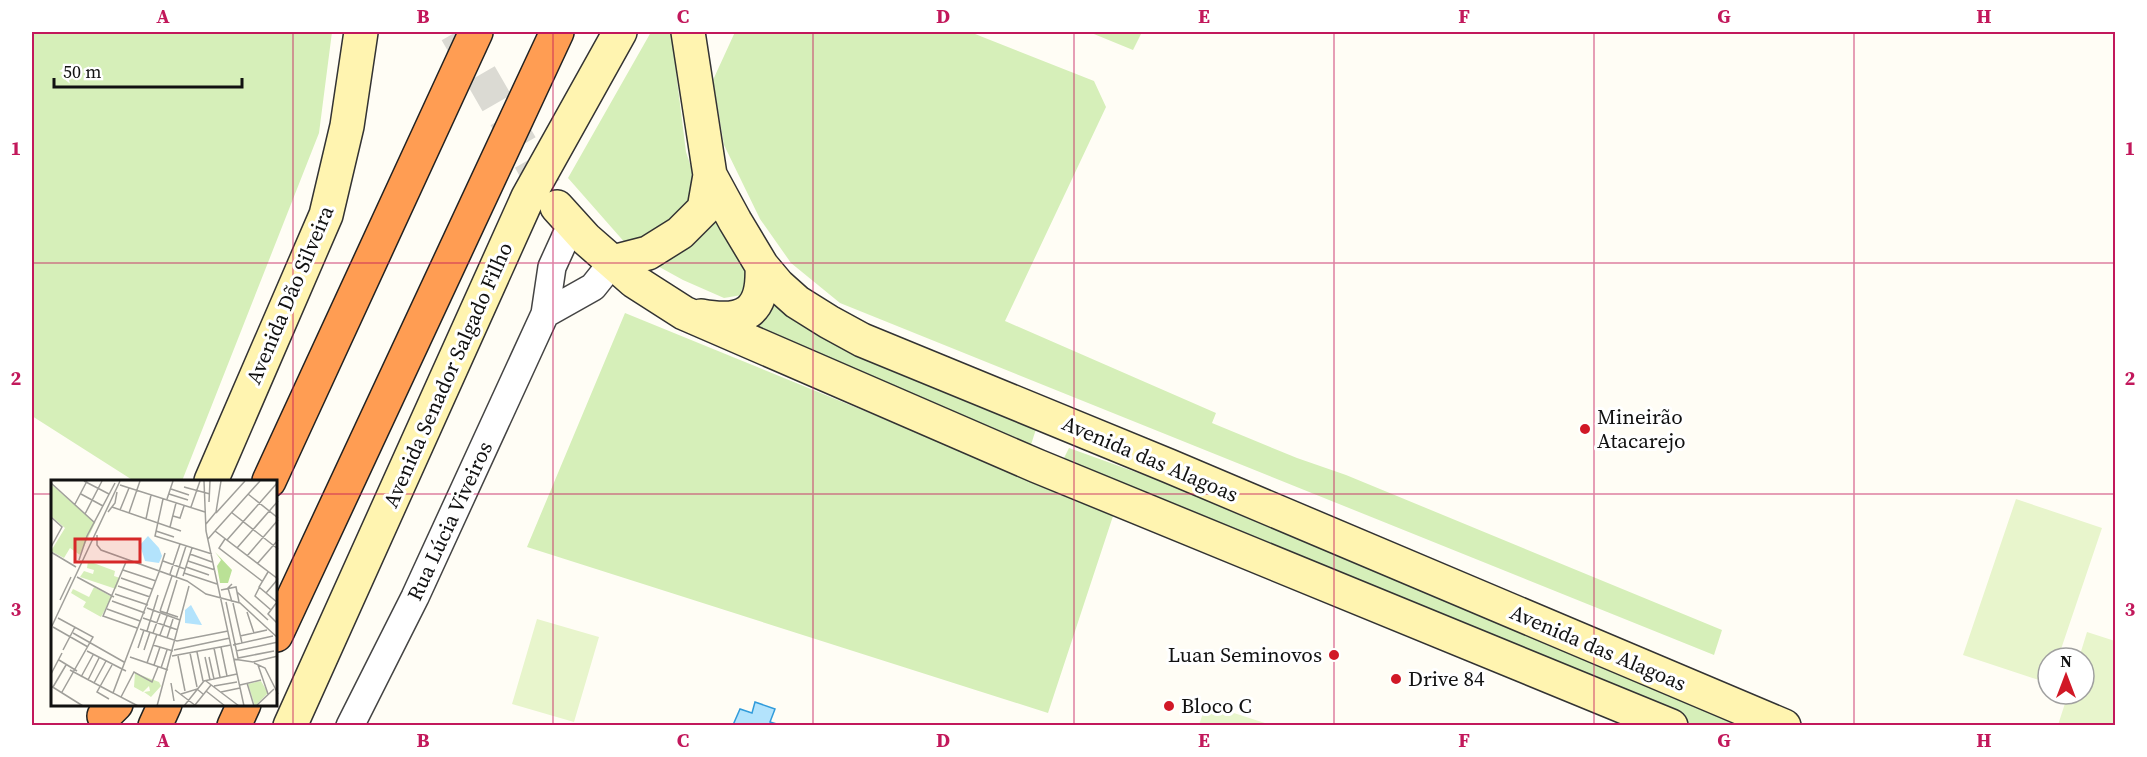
<svg xmlns="http://www.w3.org/2000/svg" width="2147" height="757" viewBox="0 0 2147 757" font-family="'Source Serif 4',serif">
  <rect width="100%" height="100%" fill="#fffdf5"/>
  <path fill="#d6efb9" d="M32 32H332L319 133 182 481H134L32 416Z
    M651 32H671L686 152 697 185 753 280 748 294 724 298 683 280 634 253 568 178Z
    M735 32H970L1094 81 1106 107 1005 321 1216 413 1212 423 1297 458 1346 475 1722 630 1714 655 840 303 791 263 760 219 724 145 713 80Z
    M1089 32H1142L1133 50Z
    M777 301 1037 426 1029 451 750 325Z
    M625 313 1114 513 1048 713 527 547Z
    M1069 448 1155 479 1175 478 1727 713 1731 725H1690L1484 635 1061 464Z"/>
  <path fill="#e8f5cc" d="M2016 499 2102 528 2058 658H2048V683L1963 655Z
    M537 619 599 637 574 722 512 704Z
    M2087 632 2115 641V725H2058L2068 694H2084V658H2079Z
    M1206 704 1271 725H1199Z"/>
  <path fill="#b3e3fc" stroke="#329cdb" stroke-width="1.5" d="M755 702 775 709 770 722 780 725H733L740 709 752 713Z"/>
  <g fill="none" stroke-linecap="round" stroke-linejoin="round">
    <path stroke="#dbdad3" stroke-width="33" stroke-dasharray="33 16" stroke-linecap="butt" d="M456 32 552 199"/>
    <defs>
      <path id="street" d="M545 314 593 287 613 262
        M350 726 415 597 545 314 552 267 572 223"/>
      <path id="secondary" d="M688 32 710 175 735 221 762 266 778 285 797 302 829 322 862 340 1169 466 1784 726
        M557 207 586 239 634 281 684 313 1037 466 1671 726
        M613 262 648 253 680 233 704 209 710 175
        M701 316C745 324 764 312 762 266
        M211 481 326 215 347 126 361 32
        M290 726 528 197 620 32"/>
      <path id="highway" d="M269 481 476 32
        M276 635 557 32
        M104 716 116 704
        M155 726 165 704
        M234 726 244 704"/>
    </defs>
    <use href="#street" stroke="#444" stroke-width="30"/>
    <use href="#secondary" stroke="#333" stroke-width="36"/>
    <use href="#highway" stroke="#222" stroke-width="36"/>
    <use href="#street" stroke="#fff" stroke-width="27"/>
    <use href="#secondary" stroke="#fff4b0" stroke-width="33"/>
    <use href="#highway" stroke="#ff9d53" stroke-width="33"/>
  </g>
  <path fill="none" stroke="#c2185b" stroke-width="1.5" stroke-opacity="0.55" d="M293 32V726M553 32V726M813 32V726M1074 32V726M1334 32V726M1594 32V726M1854 32V726M32 263H2116M32 494H52M276 494H2116"/>
  <g fill="#d11826" stroke="#fff" stroke-width="2">
    <circle cx="1585" cy="429" r="6"/>
    <circle cx="1334" cy="655" r="6"/>
    <circle cx="1396" cy="679" r="6"/>
    <circle cx="1169" cy="706" r="6"/>
  </g>
  <g text-anchor="middle" stroke-width="6" stroke-linejoin="round" paint-order="stroke">
    <g font-size="21" fill="#111" stroke="#fff">
      <text transform="translate(290 295) rotate(-67)" y="7">Avenida Dão Silveira</text>
      <text transform="translate(448 375) rotate(-66)" y="7">Avenida Senador Salgado Filho</text>
      <text transform="translate(1150 459) rotate(23)" y="7">Avenida das Alagoas</text>
      <text transform="translate(450 521) rotate(-65)" y="7">Rua Lúcia Viveiros</text>
      <text transform="translate(1598 648) rotate(23)" y="7">Avenida das Alagoas</text>
    </g>
    <g font-size="21" fill="#111" stroke="#fff" text-anchor="start">
      <text x="1597" y="424">Mineirão<tspan x="1597" dy="24">Atacarejo</tspan></text>
      <text x="1322" y="662" text-anchor="end">Luan Seminovos</text>
      <text x="1408" y="686">Drive 84</text>
      <text x="1181" y="713">Bloco C</text>
    </g>
  </g>
  <g transform="translate(51 480)">
    <rect width="226" height="226" fill="#fffdf5"/>
    <path d="M0 4 44 43 29 75 19 68 13 78 0 71 14 48 0 36ZM37 81 64 91 63 96 69 98 65 109 29 97 33 91 42 94 43 90 36 88ZM43 107 61 117 50 137 32 127 35 122 20 113 22 109 38 117ZM84 193 108 202 110 206 100 217 93 212 99 211 98 206 92 212 83 207ZM210 201 217 213 204 226 197 204Z" fill="#d6efb9"/>
    <path d="M164 72 181 90 177 103H169L166 86 170 80Z" fill="#bae196"/>
    <path d="M97 56 108 68 111 76 108 83 94 81 89 65ZM140 125 151 145H150L134 143V130Z" fill="#b3e3fc"/>
    <path fill="none" stroke="#a09f9a" stroke-width="1.5" d="M33 1 58 14M153 1 155 51 193 226M0 3 44 43M69 5 154 32M133 7 159 14M120 9 138 15M30 14 52 26M118 14 137 20M197 14 227 38M112 19 104 56 161 74M116 19 122 1M158 22 159 1M24 24 36 1M61 27 130 51M140 27 149 1M69 30 78 8M57 32 64 23 66 12M180 32 227 69M78 33 89 1M165 33 194 1M34 34 51 1M122 36 129 38 133 26M0 37 11 47 0 67M95 39 100 15M155 44 165 32 170 1M119 47 125 23M105 51 123 57M164 51 209 1M46 55V65L50 70 136 101 155 114 189 123 227 158M157 59 164 51 227 99M174 59 168 68 211 101M176 60 227 2M186 68 227 21M0 72 25 87M139 74 161 82M196 76 227 40M28 80 36 56 64 3M112 81 134 89M137 81 164 90M75 82 52 136 86 148M206 84 227 60M135 87 158 95M72 90 105 101M108 92 114 73M217 92 208 107 227 123M133 93 166 104M119 94 129 64M132 96 141 68M26 97 63 117M125 97 135 66M70 98 101 109M181 104 177 108 181 122M67 106 99 117M208 108 204 116 220 130M170 110 185 107 188 122M186 112 217 140M215 113 227 99M64 114 97 125M9 120 20 97M61 121 94 133M175 122 187 178 223 171M226 122 217 134 227 144M182 123 191 163M96 128 129 140M56 129 89 141M109 131 121 96M109 131 127 137M196 132 203 153M116 133 126 100M7 138 42 157 11 212M92 138 127 150M2 147 37 167M0 148 69 1M89 149 126 161 177 151M96 151 107 115M22 153 73 182M102 153 109 134M109 155 116 136M189 156 216 150M116 158 122 139M102 165 122 171M182 165 222 156M170 167 176 196M87 168 93 150M163 168 169 197M12 170 24 147M93 170 99 152M123 170 179 158M36 171 75 191M185 171 227 162M146 172 152 201M139 173 146 207M121 176 180 165M127 176 134 211M79 177 117 190M154 177 159 200M158 177 163 199M182 179 202 182 227 176M8 180 26 191M96 183 106 154M203 183 214 188 227 214M103 185 109 167M207 185 217 214M110 188 116 170M19 190 62 213M0 194 11 173M30 197 42 175M37 200 48 178M155 201 188 226M43 203 55 181M120 203 123 221M196 203 203 226M189 205 210 200M0 206 32 226M163 206 186 202M2 207 15 185M124 210 145 226M155 211 174 226M170 212 189 208M130 214 146 209 152 214M70 217 83 192 101 202 107 187M58 219 46 212 61 185M144 225 160 205M87 226 62 213 108 92M106 226 138 106M133 226 153 201 186 194M205 226 223 209"/>
    <path fill="#d62828" fill-opacity="0.15" stroke="#d62828" stroke-width="3" d="M24 59H89V82H24Z"/>
    <rect width="226" height="226" fill="none" stroke="#111" stroke-width="3"/>
  </g>
  <rect width="2147" height="757" fill="none" stroke="#ffffff" stroke-width="66"/>
  <g transform="translate(2066 676)"><circle r="28" fill="#ffffff" stroke="#a0a0a0" stroke-width="1.5"/>
  <path d="M0-4.5L10 22L0 15L-10 22Z" fill="#d11826"/>
  <text y="-9" font-size="16" font-weight="bold" text-anchor="middle" fill="#111111">N</text>
  </g>
  <path d="M54 78v9h188v-9" fill="none" stroke="#111111" stroke-width="3"/>
  <text x="63" y="78" font-size="18" fill="#111111" stroke="#ffffff" stroke-width="4.5" paint-order="stroke">50 m</text>
  <rect x="33" y="33" width="2081" height="691" fill="none" stroke="#c2185b" stroke-width="2"/>
  <g font-size="20" text-anchor="middle" font-weight="bold" fill="#c2185b">
    <text x="163" y="23">A</text>
    <text x="423" y="23">B</text>
    <text x="683" y="23">C</text>
    <text x="943" y="23">D</text>
    <text x="1204" y="23">E</text>
    <text x="1464" y="23">F</text>
    <text x="1724" y="23">G</text>
    <text x="1984" y="23">H</text>
    <text x="16" y="155">1</text>
    <text x="2130" y="155">1</text>
    <text x="16" y="385">2</text>
    <text x="2130" y="385">2</text>
    <text x="16" y="616">3</text>
    <text x="2130" y="616">3</text>
    <text x="163" y="747">A</text>
    <text x="423" y="747">B</text>
    <text x="683" y="747">C</text>
    <text x="943" y="747">D</text>
    <text x="1204" y="747">E</text>
    <text x="1464" y="747">F</text>
    <text x="1724" y="747">G</text>
    <text x="1984" y="747">H</text>
  </g>
</svg>
